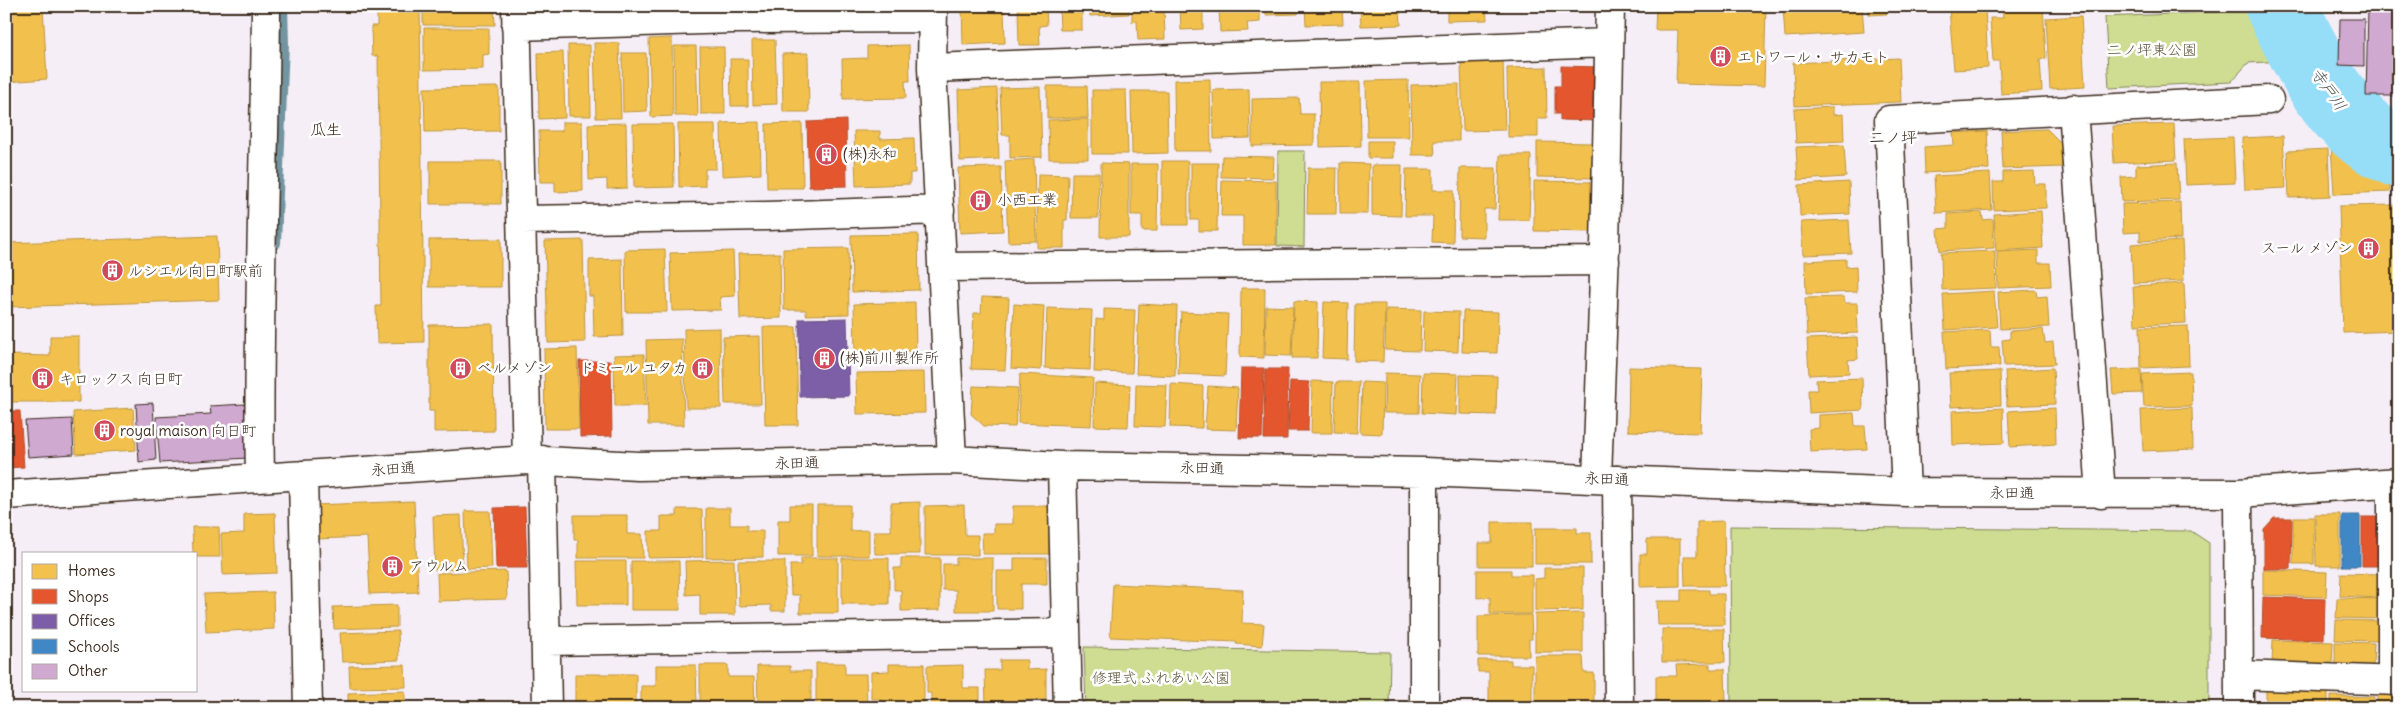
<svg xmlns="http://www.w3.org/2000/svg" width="2405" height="714" viewBox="0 0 2405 714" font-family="Delius,'Klee One',sans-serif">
  <rect width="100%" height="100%" fill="#f6eef6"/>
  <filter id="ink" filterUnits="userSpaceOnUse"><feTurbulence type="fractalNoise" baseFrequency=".02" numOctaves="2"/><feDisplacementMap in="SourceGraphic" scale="10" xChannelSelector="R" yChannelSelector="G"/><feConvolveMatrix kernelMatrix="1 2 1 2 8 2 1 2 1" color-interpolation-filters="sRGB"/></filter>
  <g filter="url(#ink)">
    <path fill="#cedd91" stroke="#848458" d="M2259 10 2285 61 2248 63 2231 82 2109 88 2105 17Z
      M1278 151H1305L1304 247 1277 246Z
      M1730 526 2191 531 2209 543V708H1731Z
      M1084 647 1390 652 1389 708H1086Z"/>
    <path fill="#f2c14e" stroke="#bb9440" d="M6 6H43L47 79 6 82Z
      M377 6H420L424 342 377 343 376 306H381L378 56H372L371 26H377Z
      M423 6H494L495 25H423Z
      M962 6H1004L1005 43 963 45Z
      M1018 6H1046L1047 25 1039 26 1040 45H1019Z
      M1059 6H1082V30H1060Z
      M1090 6H1129V14L1090 16Z
      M1132 6H1164L1165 39 1138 40 1137 21 1132 22Z
      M1180 6H1203V29L1181 30Z
      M1219 6H1260V22L1247 23 1248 31 1220 32Z
      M1265 6H1298V14L1266 15Z
      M1305 6H1342L1343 24 1306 25Z
      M1360 6H1400L1401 25 1361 26Z
      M1447 6H1486L1487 20 1447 21Z
      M1488 6H1520V8L1489 9Z
      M1656 6H1766L1764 86 1676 84 1678 30H1655Z
      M1783 6H1862L1864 32 1785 37Z
      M1868 6H1887V14L1869 15Z
      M1985 6 1988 68 1954 70 1949 8Z
      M2002 6H2043L2046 58 2040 59 2042 91 2001 94 1999 61H1993L1990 18H2003Z
      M2081 16 2085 87 2050 89 2046 18Z
      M424 28H489V54L483 55V69L424 70Z
      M672 38 673 116 651 117 649 39Z
      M752 40H775L777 104 753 105Z
      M594 43H619L621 118H596Z
      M568 45H590L591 116H569Z
      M909 45 910 81H905L906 98 843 99 842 59 867 58V46Z
      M674 46H696L698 116H675Z
      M700 47H724L725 114H701Z
      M563 52 565 118 539 119 538 53Z
      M622 53H646L647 111 623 112Z
      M808 53 809 112H783L782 54Z
      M1899 58 1901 102 1795 106 1793 63Z
      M730 59H748V106H731Z
      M1503 60 1505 130 1463 131 1461 61Z
      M1546 67 1547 118H1538V137H1508L1507 68Z
      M1210 79 1211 151H1175L1174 80Z
      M1408 80 1409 137H1367L1366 81Z
      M1319 82H1360L1361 146 1320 147Z
      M1459 84V141H1434L1435 155H1412L1411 85Z
      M1047 86H1087L1088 118H1047Z
      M499 87V131L425 132 424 88Z
      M1040 87 1042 157 1010 158V135H1002L1000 88Z
      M997 88 999 159 960 161 958 90Z
      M1249 89 1250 138 1214 139 1213 90Z
      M1092 90H1126L1128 154H1092Z
      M1131 91H1167L1168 153 1132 154Z
      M1299 98 1300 114H1314V145L1252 146V99Z
      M1833 107V115L1843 114 1844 141 1796 143 1794 109Z
      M1088 119V159H1049L1048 120Z
      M562 122H582L583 191 555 192V182H540L539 131H562Z
      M760 122 761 174 722 176 721 123Z
      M626 123 627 188 607 189V179L589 180 588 124Z
      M802 123 803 188H767L766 124Z
      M633 124H673L674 187 634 188Z
      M678 124H715L716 169H705V186L679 187Z
      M2174 124 2176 160 2114 163 2112 126Z
      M2047 129 2061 143 2062 167 2003 169 2001 131Z
      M854 131H880V139L914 138 915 173H910V184L856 186Z
      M1987 131 1989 169 1925 173 1924 147 1954 145 1953 133Z
      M2283 136 2286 188 2245 190 2242 138Z
      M2233 137 2235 183 2186 185 2184 139Z
      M1368 141H1393V158H1368Z
      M1537 142 1594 143V178L1537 177Z
      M1844 145 1846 177 1798 180 1796 147Z
      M2360 145V163L2389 162 2390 192 2334 194 2331 146Z
      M2328 149 2330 196 2289 198 2287 151Z
      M1500 155H1531L1529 220H1498Z
      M1222 156 1274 157 1273 178 1221 177Z
      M1034 159 1036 241 1008 242 1005 161Z
      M430 161H501V204H430Z
      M1162 161H1188V225H1162Z
      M1101 163 1129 164V237H1100Z
      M1191 163H1218L1217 231H1199V220H1191Z
      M1340 163 1369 164 1368 214H1340Z
      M2177 163 2179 200 2122 202 2121 177 2136 176V165Z
      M1131 164H1158L1157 231H1142V215H1131Z
      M1372 165H1402L1401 216 1372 215Z
      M1001 167 1003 231 960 233 958 168Z
      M1308 168H1337L1336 214H1307Z
      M1460 168H1496L1495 209H1484V237L1459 236Z
      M1406 169H1433V190H1454L1453 243 1432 242 1433 216H1405Z
      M2034 171 2035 184H2046V208L1994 210 1993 182H2003V172Z
      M1072 173H1099L1098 218H1071Z
      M1990 173 1992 210 1936 213 1934 176Z
      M1038 174 1068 175 1067 220H1064V248H1037Z
      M1222 180 1276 181V245H1243V216H1221Z
      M1534 181 1594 182 1593 232 1534 231Z
      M1849 182 1850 214 1800 216 1799 185Z
      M2180 202 2181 239 2140 241V232L2123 233 2122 204Z
      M2396 205 2399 331 2343 333 2339 206Z
      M2041 211 2043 248 1996 251 1994 214Z
      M1982 212 1983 220 1993 219 1994 248 1940 251 1938 229 1948 228V214Z
      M1849 220 1851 253 1803 255 1801 222Z
      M918 234 919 290 852 292 851 235Z
      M217 236 219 300 6 307V243Z
      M501 239V287H429V240Z
      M583 240 585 342 548 343 545 241Z
      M2182 241 2184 281 2133 283 2131 244Z
      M848 248 849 314 806 315V310H784L783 249Z
      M665 249 667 312H626L625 250Z
      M2038 250V263H2050L2051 286 1998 288 1997 252Z
      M733 251 735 296 720 297 721 310 672 311 670 253Z
      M1995 251 1996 288 1942 290 1941 253Z
      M780 253 781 318 740 319 738 254Z
      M622 259 623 336 594 337 593 296H589V260Z
      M1846 259V267L1856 266 1857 292 1806 294 1805 261Z
      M2184 283 2186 323 2135 325 2133 286Z
      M1241 288H1265L1264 358 1240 357Z
      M2036 290 2037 297 2047 296 2049 327 2000 329 1998 292Z
      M1994 291 1997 327 1945 330 1943 294Z
      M982 297 1009 298 1005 370 971 369 974 313H981Z
      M1844 297 1845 303H1857L1858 333 1807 335 1805 298Z
      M1294 301 1318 302 1317 358H1292Z
      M915 302 916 351 855 353 854 304Z
      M1324 302 1348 303 1347 359 1322 358Z
      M1014 304 1044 306 1041 370 1011 368Z
      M1139 304 1177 306 1175 376 1136 374Z
      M1355 304H1385L1383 362 1354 361Z
      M1266 306 1293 307 1291 356 1265 355Z
      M1047 308 1092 310 1090 370 1045 368Z
      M1104 309 1135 310 1132 373 1094 372 1096 319 1104 320Z
      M1386 309 1421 310 1420 351 1385 350Z
      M1424 311 1459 312 1458 352 1423 351Z
      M1463 311 1498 312 1497 353 1462 352Z
      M1181 312 1228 314 1225 376 1178 374Z
      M493 324 494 431 434 432V411H429V325Z
      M2188 326 2189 366 2141 368 2140 327Z
      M763 327H796L798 425H765Z
      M720 328 721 408H686L684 329Z
      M2043 329 2045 343 2053 342 2055 364 2004 366 2002 340 2010 339V331Z
      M1990 330 1991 347H1999L2000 366 1946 369 1944 332Z
      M50 336H79V402H6V339H10V355L50 356Z
      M760 336 761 404H725L723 337Z
      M1857 337 1858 359 1848 360 1849 373 1809 375 1807 339Z
      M682 339 684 425H648L646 340Z
      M577 348 579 429H545L544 349Z
      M644 354 646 406H615L614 355Z
      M1629 367 1702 369 1700 433 1628 431Z
      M2053 368 2055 404 2007 406 2005 371Z
      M2141 369 2142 393 2113 394 2111 370Z
      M2000 371 2001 405 1951 407 1949 373Z
      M924 372 925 413 857 414 856 373Z
      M2191 372 2192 406 2144 407 2142 374Z
      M1385 373 1420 374 1419 413H1384Z
      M1423 373 1458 374 1456 415 1422 413Z
      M1020 374 1093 378 1091 426 1018 423Z
      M1460 375 1497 376 1496 415 1460 414Z
      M1862 378 1863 410 1809 413 1808 390H1817L1816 380Z
      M1312 381 1333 382 1332 433H1311Z
      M1336 382H1359L1357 433 1334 432Z
      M1362 382 1383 383 1382 434 1360 433Z
      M1095 383 1130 385 1128 427 1094 426Z
      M1136 384 1167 385 1165 427 1135 426Z
      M1171 384 1203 386 1202 428 1170 427Z
      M973 386 1018 388 1015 427 984 426 971 414Z
      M1208 386 1238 388 1236 430 1205 429Z
      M133 408 136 450 76 454 73 412Z
      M2003 408 2004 443 1953 445 1952 411Z
      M2055 408 2056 444 2010 447 2008 411Z
      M2192 408 2193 449 2143 451 2141 410Z
      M1854 413 1855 426H1865L1867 449 1810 452 1809 429 1819 428V415Z
      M414 501 418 592 370 594 367 537 316 539 314 505Z
      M920 502V554H875L874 531H891V503Z
      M790 505H812V556H778V520H790Z
      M817 505H850V531L869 530V556H817Z
      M964 505 965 535H978V555H925V506Z
      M1013 506H1049V554H983L982 533H994V524H1013Z
      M706 508H730V525H747V531H763V557L706 558Z
      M677 509H702L703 557 648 558V531H661V516H677Z
      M465 511H490L492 568 467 569Z
      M275 513 277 573 223 575 221 534 244 533V514Z
      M2315 514H2340V566H2316Z
      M461 515 463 569 435 570 433 516Z
      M574 515H627V534H642L643 558H578V540H574Z
      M2293 517H2314V564H2293Z
      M1724 521 1725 586H1685L1684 556H1697V522Z
      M1492 522H1532V566H1479V543H1492Z
      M192 527H219L220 557H196V553H193Z
      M1535 528H1577V533H1591V564H1535Z
      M1647 539H1680V586L1640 587V554H1647Z
      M801 558H838V613H800V595H791L790 565H801Z
      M842 558H889V604H842Z
      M901 558H940V610L901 611V590H894V568H901Z
      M956 558H993V611H956V590H943V564H956Z
      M1014 558H1047V584H1021V609H997V571H1014Z
      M734 560 735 615H700V594L686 595 685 561Z
      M576 561H626V605H577Z
      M631 561H679L680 610H631Z
      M738 561H785V611H771V605L739 606Z
      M1544 568H1583V610L1535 611V579L1544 578Z
      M1477 570H1511V575H1532V614H1490V597L1477 598Z
      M2263 570 2327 572 2326 597 2263 595Z
      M506 571 507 599 438 601 437 573Z
      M2341 573 2380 574 2379 598 2340 596Z
      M1113 584 1243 590 1242 623 1264 624 1262 646 1236 644 1237 642 1110 637Z
      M1681 590H1709V594H1724V625H1658L1657 601H1681Z
      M273 592 274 629 206 632 204 594Z
      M2337 598 2386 599V619L2336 618Z
      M397 605V627L334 629 333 607Z
      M1583 613V652H1535V614Z
      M1531 615 1532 639H1529V656H1478V616Z
      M2336 620 2381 621 2380 641 2335 640Z
      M1662 629H1724L1725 662H1662Z
      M398 631 399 660 342 662 340 633Z
      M2273 640 2333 642 2332 666 2272 664Z
      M2335 642 2374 643 2373 666 2335 665Z
      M1535 656H1583L1584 673H1594V702H1535Z
      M1000 660H1027V670L1046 669V700H1023V708H986L985 670H1000Z
      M1478 660H1511V665H1532V703H1489V672H1478Z
      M816 663H845V674H866L867 708H816Z
      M889 664H924V708H880V699H871V672L889 671Z
      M1710 664V669H1725L1726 702H1656V676H1677L1676 665Z
      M405 665 406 687 350 688 349 666Z
      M656 665H696L697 708H641V686H656Z
      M700 665H728V677H754L755 708H700Z
      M963 665V688H980V708H931V693H927V666Z
      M757 666H790V671H811V700H807V708H758Z
      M575 674H636V708H575Z
      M2266 686H2328V708H2266Z
      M405 691V708H348V693Z
      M2377 694H2399V708H2377Z
      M2331 696 2374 697V708H2331Z
      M1568 704V708H1540V705Z
      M1724 705V708H1681V706Z
      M1480 706H1510V708H1480Z"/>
    <path fill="#e4572e" stroke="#b14a29" d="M1561 66 1600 67V121L1560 120V114H1555V86H1561Z
      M846 120 847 186 809 187 807 122Z
      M579 361H611L612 436 580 437Z
      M1241 368H1264L1262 438H1239Z
      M1265 369H1288L1287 439H1264Z
      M1290 381 1309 382 1308 431H1288Z
      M6 411H20L24 467 6 468Z
      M525 507 527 568H496L494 508Z
      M2362 517H2383L2378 566H2362Z
      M2274 518H2292L2291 569H2264V529Z
      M2263 597 2325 599 2324 640 2262 638Z"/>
    <path fill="#7b5ea7" stroke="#684e7e" d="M847 318 849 396 800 397 799 319Z"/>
    <path fill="#3f88c5" stroke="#3e6c93" d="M2342 515H2360V566H2342Z"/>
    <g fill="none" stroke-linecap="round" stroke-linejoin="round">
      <path stroke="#7295a1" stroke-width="12" d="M275 243 283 43 282 6"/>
      <path stroke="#96ddf8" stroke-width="72" d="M2281 6C2304 53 2328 106 2372 138 2380 143 2390 147 2399 152"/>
    </g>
    <path fill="#d0a9d1" stroke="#3b2a1e" d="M2368 8H2397L2395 96H2366Z
      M2340 19H2364V66L2339 65Z
      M2398 23H2399V76L2397 75Z
      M153 403 156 460 139 462 136 404Z
      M245 404 248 458 160 463 156 417 211 414 210 406Z
      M72 419 74 454 28 457 25 421Z"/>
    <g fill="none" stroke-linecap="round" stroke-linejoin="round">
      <defs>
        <path id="minor" d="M516 6 527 460
          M933 6 932 68 952 460
          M516 26 733 19 932 18
          M932 68 1609 43
          M2073 109 2101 494
          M522 220 767 216 940 210
          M943 267 1605 261
          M542 460 547 708
          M1062 466 1068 708
          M303 475 308 708
          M260 478C257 321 265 164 266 6
          M1597 479 1605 247 1610 6
          M1617 480 1619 708
          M2392 484V681
          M1906 492 1889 120 2269 100
          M2238 493 2239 708
          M6 495 527 460 638 466 952 460 1062 466 1424 472 1906 492 2238 493 2399 482
          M546 641 1066 633
          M2239 675 2399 681
          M1424 708V472"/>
      </defs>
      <use href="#minor" stroke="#3b2a1e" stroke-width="31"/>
      <use href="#minor" stroke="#fff" stroke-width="28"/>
    </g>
  </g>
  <defs>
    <symbol id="building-disc" viewBox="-11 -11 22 22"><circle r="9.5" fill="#d1495b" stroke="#fff"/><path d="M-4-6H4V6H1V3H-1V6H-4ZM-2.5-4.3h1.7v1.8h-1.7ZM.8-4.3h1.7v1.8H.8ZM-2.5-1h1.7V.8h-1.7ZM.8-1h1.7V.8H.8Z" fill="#fff"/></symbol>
  </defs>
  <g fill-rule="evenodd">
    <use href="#building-disc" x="1708" y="44" width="25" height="25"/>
    <use href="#building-disc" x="814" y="142" width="25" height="25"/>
    <use href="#building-disc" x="968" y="188" width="25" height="25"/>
    <use href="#building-disc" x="2356" y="236" width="25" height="25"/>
    <use href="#building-disc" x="100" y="258" width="25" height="25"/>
    <use href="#building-disc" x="812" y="346" width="25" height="25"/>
    <use href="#building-disc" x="448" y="356" width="25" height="25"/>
    <use href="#building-disc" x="690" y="356" width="25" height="25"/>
    <use href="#building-disc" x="30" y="366" width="25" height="25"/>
    <use href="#building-disc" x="92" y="418" width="25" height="25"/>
    <use href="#building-disc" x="380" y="554" width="25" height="25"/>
  </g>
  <g text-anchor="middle" stroke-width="5" stroke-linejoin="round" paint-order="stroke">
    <g font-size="15" fill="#60573b" stroke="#fff">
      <text x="2152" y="55">二ノ坪東公園</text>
      <text x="1161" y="683">修理式 ふれあい公園</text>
    </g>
    <g font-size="15" fill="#3b2a1e" stroke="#fff" text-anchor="start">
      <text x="1737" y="62">エトワール・ サカモト</text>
      <text x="843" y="159">(株)永和</text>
      <text x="997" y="205">小西工業</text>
      <text x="2353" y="253" text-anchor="end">スール メゾン</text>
      <text x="128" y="276">ルシエル向日町駅前</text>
      <text x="840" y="363">(株)前川製作所</text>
      <text x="477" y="373">ベルメゾン</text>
      <text x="687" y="373" text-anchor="end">ドミール ユタカ</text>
      <text x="59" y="384">キロックス 向日町</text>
      <text x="120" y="436">royal maison 向日町</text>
      <text x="409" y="571">アウルム</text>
    </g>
    <g font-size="15" fill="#3b2a1e" stroke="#fff">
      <text transform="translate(797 463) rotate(-1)" y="5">永田通</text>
      <text transform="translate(1202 468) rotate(1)" y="5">永田通</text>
      <text transform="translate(393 469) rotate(-4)" y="5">永田通</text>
      <text transform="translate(1607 479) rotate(2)" y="5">永田通</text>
      <text x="2012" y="498">永田通</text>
    </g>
    <g font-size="16" font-style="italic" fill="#525754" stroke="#fff">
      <text transform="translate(2329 89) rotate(55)" y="6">寺戸川</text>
    </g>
    <g font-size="16" fill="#3b2a1e" stroke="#fff">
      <text x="326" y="135">瓜生</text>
      <text x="1893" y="143">二ノ坪</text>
    </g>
  </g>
  <rect width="2405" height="714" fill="none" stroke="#fff" stroke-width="25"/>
  <rect x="12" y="12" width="2380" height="689" fill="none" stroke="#3b2a1e" stroke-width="2" filter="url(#ink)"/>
  <rect x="22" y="552" width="175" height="140" fill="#ffffff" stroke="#b1aaa5"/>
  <rect x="32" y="564" width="25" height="15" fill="#f2c14e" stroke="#b1aaa5"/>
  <text x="68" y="576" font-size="15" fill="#3b2a1e">Homes</text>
  <rect x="32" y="589" width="25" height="15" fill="#e4572e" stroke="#b1aaa5"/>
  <text x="68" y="602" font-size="15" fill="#3b2a1e">Shops</text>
  <rect x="32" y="614" width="25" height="15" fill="#7b5ea7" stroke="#b1aaa5"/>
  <text x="68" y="626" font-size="15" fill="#3b2a1e">Offices</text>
  <rect x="32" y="639" width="25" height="15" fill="#3f88c5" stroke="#b1aaa5"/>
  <text x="68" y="652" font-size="15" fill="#3b2a1e">Schools</text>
  <rect x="32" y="664" width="25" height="15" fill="#d0a9d1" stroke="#b1aaa5"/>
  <text x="68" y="676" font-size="15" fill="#3b2a1e">Other</text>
</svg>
